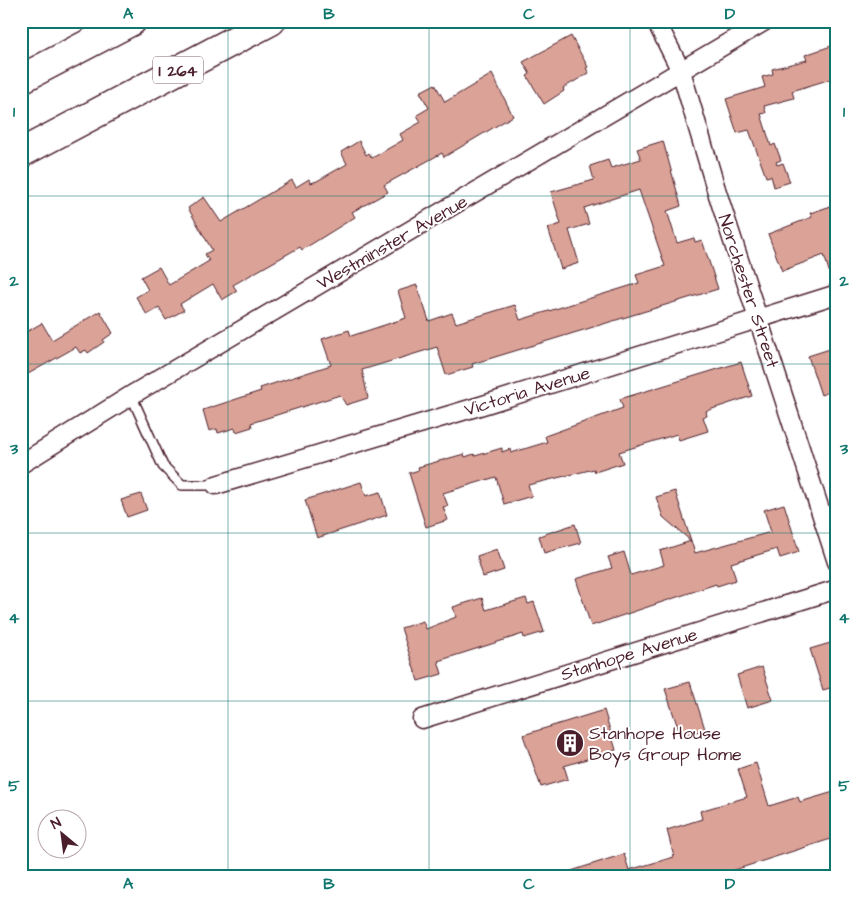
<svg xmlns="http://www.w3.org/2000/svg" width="858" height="897" viewBox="0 0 858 897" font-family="'Architects Daughter',sans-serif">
  <rect width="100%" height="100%" fill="#fff"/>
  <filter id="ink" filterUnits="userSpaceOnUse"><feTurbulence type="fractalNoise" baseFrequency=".02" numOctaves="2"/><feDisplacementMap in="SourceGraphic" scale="10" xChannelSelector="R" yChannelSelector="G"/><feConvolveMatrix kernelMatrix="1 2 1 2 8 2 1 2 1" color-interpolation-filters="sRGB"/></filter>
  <g filter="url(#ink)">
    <path fill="#dba397" stroke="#4a1f2b" d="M571 36 588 67 586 68 589 73 563 88 564 91 544 104 527 76 530 74 523 62Z
      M837 44V77L792 91 794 98 764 106 766 113 761 114 771 146 775 144 781 160 776 162 777 165 783 163 790 182 774 187 771 176 766 177 749 130 737 133 726 99 765 87 762 77 773 74 772 69 807 60 805 55Z
      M492 74 513 116 444 157 442 153 384 185 388 192 352 212 355 217 302 250 300 247 233 285 237 291 222 300 213 284 180 304 184 310 166 320 159 308 147 315 136 297 148 290 141 277 159 267 169 285 209 261 205 254 212 250 188 208 204 197 221 222 292 180 296 187 309 179 311 183 317 181 347 164 341 152 359 141 366 155 369 153 372 158 403 140 400 134 421 122 417 115 429 108 420 92 435 84 445 102Z
      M663 141 681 206 667 211 677 243 694 238 695 242 702 240 718 289 472 364 473 367 446 375 437 347 362 370 368 398 346 405 340 395 251 423 252 427 236 432 235 428 218 433 217 429 209 431 203 410 261 391 260 388 331 365 322 339 349 330 351 336 406 318 398 291 417 285 429 321 452 313 456 323 515 305 520 320 639 283 636 275 665 266 639 190 584 208 589 224 569 230 579 263 561 269 548 228 561 224 551 192 594 180 590 166 608 160 611 168 641 159 637 149Z
      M837 204V283L833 284 824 255 782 271 768 234 812 217 810 213Z
      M100 311 113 333 103 340 104 342 88 353 86 350 80 353 76 347 21 378V335L42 323 52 340Z
      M833 348 837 357V389L821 395 808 356Z
      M741 362 752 396 706 411 707 416 703 417 708 431 679 440 677 434 619 452 623 463 595 472 594 469 528 485 532 496 504 504 496 477 443 493 448 506 443 507 448 520 426 527 409 473 419 470 418 467 464 454 465 457 474 454 475 456 502 448V452L510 449 511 453 547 442 545 436 623 408 620 399Z
      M361 482 366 496 380 492 387 515 317 538 305 500Z
      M675 491 695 553 771 532 764 510 784 504 799 552 780 558 777 549 731 563 736 580 717 586 716 584 591 626 576 579 612 568 608 557 624 552 631 575 664 565 660 551 691 541 663 517 656 497Z
      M141 494 147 510 127 517 121 500Z
      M575 524 581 543 544 553 539 536Z
      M497 549 504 570 483 577 477 556Z
      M482 598 486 610 526 598 528 604 534 602 544 632 524 638 523 634 438 661 442 674 418 681 401 628 423 621 426 629 456 617 453 607Z
      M837 641V686L823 690 810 649Z
      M762 667 773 700 747 708 737 675Z
      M690 682 705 729 681 737 665 689Z
      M604 710 616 750 564 766 568 779 541 787 523 735Z
      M756 763 769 806 798 797 800 802 837 791V837L716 876H568V872L624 854 629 870 674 857 667 830 702 819 700 811 747 797 738 769Z"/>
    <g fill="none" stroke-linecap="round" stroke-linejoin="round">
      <defs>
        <path id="service" d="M131 395 163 466 182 485H216"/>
        <path id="minor" d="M656 21 681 71 716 189 837 562
          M21 464 135 393 765 21
          M216 485 483 405 837 294
          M422 719 837 589"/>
        <path id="motorway" d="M21 79 132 21
          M21 153 271 21"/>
      </defs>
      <use href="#service" stroke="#4a1f2b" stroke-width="12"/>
      <use href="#minor" stroke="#4a1f2b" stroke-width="21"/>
      <use href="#motorway" stroke="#4a1f2b" stroke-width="31"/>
      <use href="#service" stroke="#fff" stroke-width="9"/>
      <use href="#minor" stroke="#fff" stroke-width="18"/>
      <use href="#motorway" stroke="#fff" stroke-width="28"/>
    </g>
  </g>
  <path fill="none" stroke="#0f766e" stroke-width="1" stroke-opacity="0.55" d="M228 21V876M429 21V876M630 21V876M21 196H837M21 364H837M21 533H837M21 701H837"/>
  <defs>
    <symbol id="building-disc" viewBox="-11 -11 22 22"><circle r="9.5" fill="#4a1f2b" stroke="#fff"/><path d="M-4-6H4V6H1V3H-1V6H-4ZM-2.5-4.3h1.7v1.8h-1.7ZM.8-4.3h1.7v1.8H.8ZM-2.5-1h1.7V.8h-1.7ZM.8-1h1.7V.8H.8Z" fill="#fff"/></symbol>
  </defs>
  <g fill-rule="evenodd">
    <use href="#building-disc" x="554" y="727" width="32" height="32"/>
  </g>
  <g text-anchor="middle" stroke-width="4" stroke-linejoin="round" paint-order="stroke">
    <rect fill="#fff" stroke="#80626b" stroke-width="1" x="153" y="56.5" width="50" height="27" rx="4"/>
    <g font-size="16" font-weight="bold" fill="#4a1f2b">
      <text x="178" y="76">I 264</text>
    </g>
    <g font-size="18" fill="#4a1f2b" stroke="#fff">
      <text transform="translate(392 242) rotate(-30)" y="6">Westminster Avenue</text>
      <text transform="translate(749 291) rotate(72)" y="6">Norchester Street</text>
      <text transform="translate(527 391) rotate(-17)" y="6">Victoria Avenue</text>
      <text transform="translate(629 654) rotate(-17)" y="6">Stanhope Avenue</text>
    </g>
    <g font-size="18" fill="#4a1f2b" stroke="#fff" text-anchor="start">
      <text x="589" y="739">Stanhope House<tspan x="589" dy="21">Boys Group Home</tspan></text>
    </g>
  </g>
  <rect width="858" height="897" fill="none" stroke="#fff" stroke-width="55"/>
  <g transform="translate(62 834) rotate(331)"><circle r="24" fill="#ffffff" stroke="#b7a5aa"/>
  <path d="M0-4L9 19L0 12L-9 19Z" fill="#4a1f2b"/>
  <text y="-8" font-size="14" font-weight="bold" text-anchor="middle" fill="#4a1f2b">N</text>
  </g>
  <rect x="28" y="28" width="802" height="842" fill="none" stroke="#0f766e" stroke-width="2"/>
  <g font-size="16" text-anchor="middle" font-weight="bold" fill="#0f766e">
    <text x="128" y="19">A</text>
    <text x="329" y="19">B</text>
    <text x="529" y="19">C</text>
    <text x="730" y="19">D</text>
    <text x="14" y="117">1</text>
    <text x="844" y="117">1</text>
    <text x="14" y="286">2</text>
    <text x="844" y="286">2</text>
    <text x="14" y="454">3</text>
    <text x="844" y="454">3</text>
    <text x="14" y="623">4</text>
    <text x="844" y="623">4</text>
    <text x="14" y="791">5</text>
    <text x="844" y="791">5</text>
    <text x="128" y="889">A</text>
    <text x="329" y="889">B</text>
    <text x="529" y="889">C</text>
    <text x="730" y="889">D</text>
  </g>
</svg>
